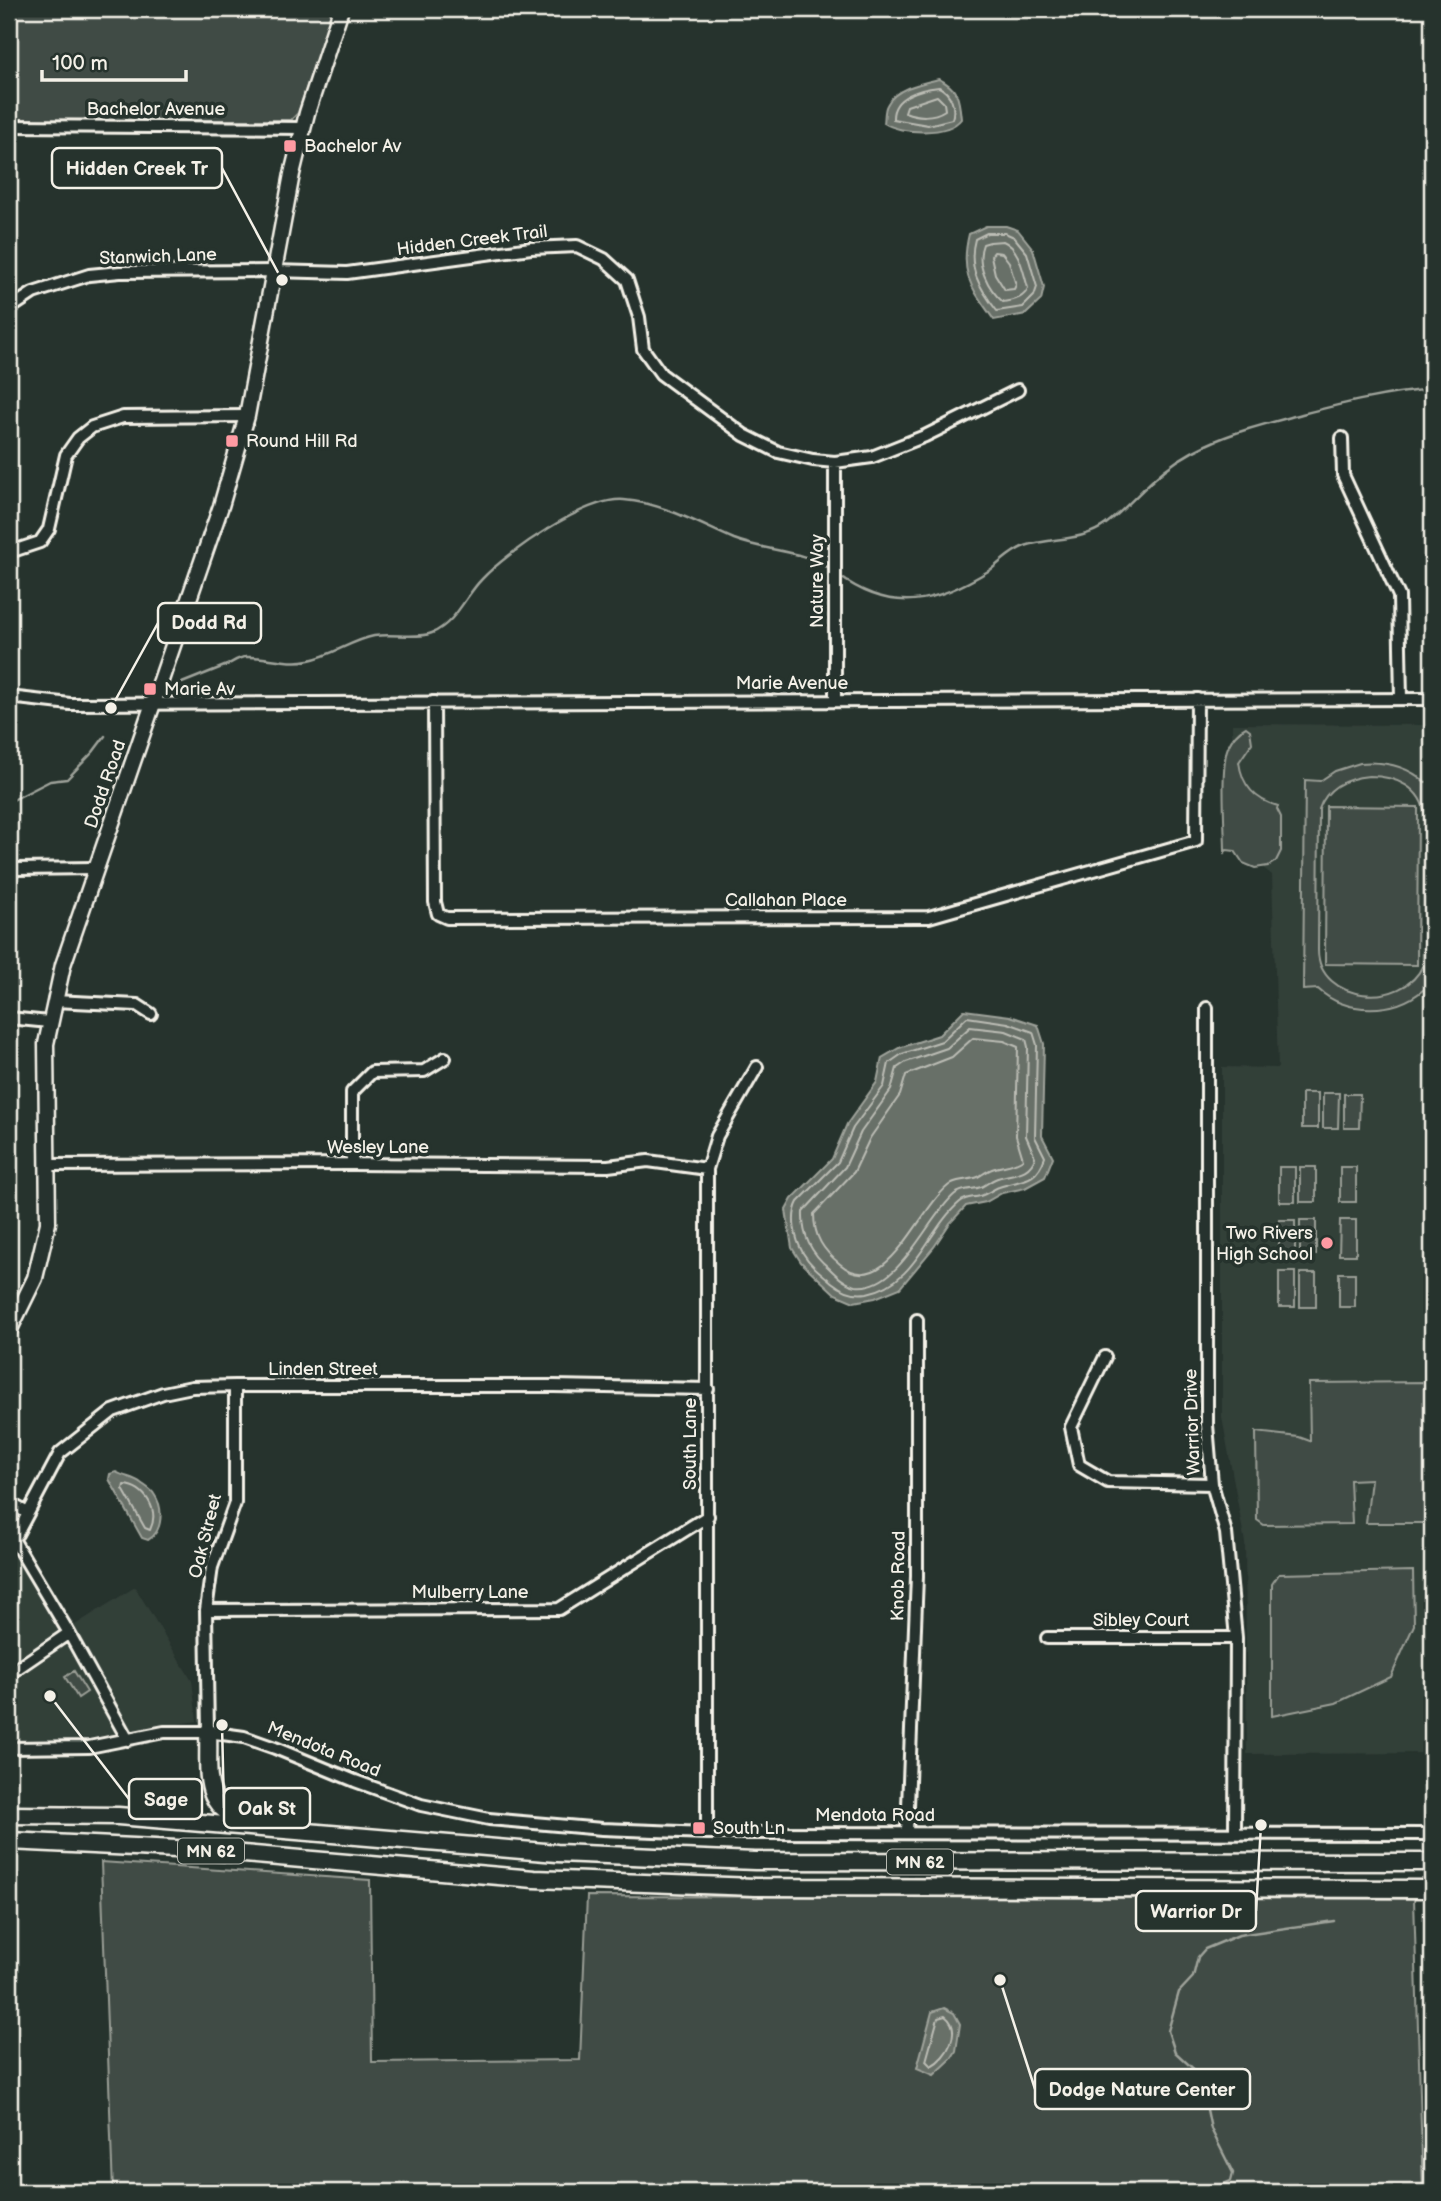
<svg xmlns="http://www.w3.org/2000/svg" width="1441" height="2201" viewBox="0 0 1441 2201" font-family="'Balsamiq Sans',sans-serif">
  <rect width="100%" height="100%" fill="#26332d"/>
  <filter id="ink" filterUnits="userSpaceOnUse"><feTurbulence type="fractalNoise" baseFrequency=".0143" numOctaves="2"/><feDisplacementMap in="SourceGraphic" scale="14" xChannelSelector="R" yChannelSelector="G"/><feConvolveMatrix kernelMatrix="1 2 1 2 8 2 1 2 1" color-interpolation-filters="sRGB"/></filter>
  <g filter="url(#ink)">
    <path fill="#333f39" d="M1232 724 1432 725V1753L1247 1754 1245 1543 1222 1417V1067L1278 1068 1272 875 1234 844Z
      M23 1542 75 1625 135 1587 192 1681 197 1721 77 1740 9 1739V1559Z"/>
    <path fill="#414b45" stroke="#9a9e96" stroke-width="2" fill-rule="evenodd" d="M9 9H333L298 113 291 120H9Z
      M1246 727 1250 730 1252 743 1239 762C1242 786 1255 800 1278 806L1277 809 1281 817V851L1276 861 1268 866 1255 868 1243 863 1235 851 1227 850 1225 852C1225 828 1220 766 1228 747 1232 738 1238 731 1246 727Z
      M1360 763C1384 761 1407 766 1425 782L1432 781V991L1423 990C1395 1014 1346 1015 1318 989L1303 990 1305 780 1320 781 1335 771ZM1369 776C1395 776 1422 787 1425 816L1423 965C1404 1010 1318 1003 1318 950L1319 809C1327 787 1346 778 1369 776Z
      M1326 806 1418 807 1417 965 1325 964Z
      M1302 1093H1318V1128H1302Z
      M1323 1093H1339L1338 1128H1323Z
      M1344 1094H1360L1359 1128H1344Z
      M1279 1167H1295V1202H1279Z
      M1316 1167V1202H1300V1167Z
      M1356 1167V1202H1340V1167Z
      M1279 1220H1295V1254H1279Z
      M1300 1220H1316V1255H1300Z
      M1340 1220H1356V1255H1339Z
      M1279 1272H1295V1307H1279Z
      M1300 1273H1316V1307H1300Z
      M1339 1273H1355V1307H1339Z
      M1432 1382V1523H1366L1371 1479 1350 1480 1352 1524 1264 1525 1257 1520 1256 1432 1299 1437 1310 1441 1309 1383Z
      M1413 1571 1414 1625 1391 1677 1336 1703 1272 1716V1584L1279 1574Z
      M74 1671 87 1692 78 1698 65 1677Z
      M101 1862 370 1880 372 2062 580 2060 587 1896 1414 1899 1423 2192H113Z"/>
    <path fill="#676f68" stroke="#9fa39b" stroke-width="2" d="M939 79C959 89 959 99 961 119 948 136 901 134 884 123 885 118 884 110 887 105 895 88 922 83 939 79Z
      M986 226H1006L1018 230 1033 249 1044 287 1041 300 1026 314 994 320C972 288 959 275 969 234Z
      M964 1010 1010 1016 1038 1025 1044 1044 1042 1136 1053 1157 1045 1177 1025 1188 1002 1193 986 1202 966 1206 950 1223 934 1247 900 1288 875 1298 854 1302 835 1294 801 1262 792 1248 786 1210 792 1199 832 1159 847 1124 877 1082 882 1058 899 1048 939 1035Z
      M116 1472C124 1477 134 1477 141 1483 145 1486 152 1490 154 1494 164 1508 163 1532 148 1540L142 1538 109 1479 110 1474Z
      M944 2008 954 2013 960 2024 956 2051 951 2059 934 2075 917 2068 932 2012Z"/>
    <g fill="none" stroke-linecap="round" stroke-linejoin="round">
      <path stroke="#bcbdb5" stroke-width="2" d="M939 87C951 93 956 107 952 119L928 125 893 119C892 96 920 89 939 87Z
        M937 96 944 103 945 110C933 118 917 117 905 112L907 106Z
        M987 233H1005L1014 237 1027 253 1037 287 1034 296 1023 307 997 311C980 289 967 268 975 239Z
        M1003 241C1020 248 1023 272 1028 288 1024 299 1013 300 1003 302 988 289 975 264 983 244L990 242Z
        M994 252 1002 253 1009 262 1016 285 1014 289 1005 290 995 274 991 256Z
        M967 1017 1008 1023 1033 1032 1037 1045 1035 1137 1045 1157C1036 1184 1021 1179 999 1187 993 1189 987 1194 980 1196 973 1198 966 1197 960 1202 927 1230 916 1284 867 1293 854 1295 844 1292 833 1283 822 1274 810 1265 803 1253 795 1239 790 1217 798 1202L838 1162 853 1128 884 1086 889 1063 902 1054 942 1041Z
        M970 1027 1006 1031 1026 1039 1028 1047 1026 1136 1035 1157C1030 1176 1010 1173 995 1179 990 1181 986 1185 981 1187 973 1190 963 1188 955 1194 927 1217 900 1291 856 1286 845 1284 836 1275 829 1268 811 1253 802 1236 803 1212L845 1167 861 1132 891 1090 897 1068 906 1062 947 1048Z
        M973 1038 1004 1041 1018 1047 1016 1136 1023 1159C1013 1166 1003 1165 992 1169 987 1171 983 1174 978 1177 970 1180 960 1179 952 1183 920 1203 887 1304 840 1264 823 1250 814 1237 814 1214L854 1172 870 1138 900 1095 906 1075 952 1057Z
        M124 1485C145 1487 160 1510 150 1530L145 1528 123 1489Z
        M945 2016C963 2030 947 2058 931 2066L926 2061 938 2018Z"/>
      <path stroke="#9fa39b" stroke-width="2.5" d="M838 575C892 615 937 603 990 570 1001 562 1012 550 1025 546 1052 537 1082 542 1106 524 1123 511 1137 495 1153 480 1168 466 1186 454 1206 445 1236 431 1269 423 1302 414 1345 403 1387 393 1432 389
        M182 683C197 677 212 671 227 665 233 662 239 657 246 657 267 656 288 665 309 660 332 656 352 640 374 636 392 633 417 639 432 633 456 623 465 596 482 579 508 552 586 497 624 500 663 503 699 524 734 539 764 551 804 550 830 569
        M9 802 50 781 67 779 93 752 105 736
        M1212 2192V2189L1231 2181 1233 2173 1211 2129 1200 2075 1175 2052 1168 2031 1179 1992 1193 1977 1198 1957 1205 1949 1239 1935 1334 1921"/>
      <defs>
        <path id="minor" d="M9 126 303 128
          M9 309 33 293 89 275 120 272 274 271 347 273 531 248 577 246 604 259 627 280 639 317 643 349 661 374 744 435 778 452 813 460 835 462 872 457 925 436 1018 390
          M1342 438 1343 475 1399 596 1401 699
          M835 462V700
          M9 550 13 551 40 542 49 529 66 455 78 438 92 427 123 417 247 416
          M9 697 70 704 1432 699
          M434 702 435 902 438 914 447 918 929 917 1196 841 1197 699
          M9 863 16 869 96 868
          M54 1001 137 1005 151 1014
          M1207 1008V1425L1212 1484 1226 1533 1236 1638 1235 1832
          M9 1018 49 1022
          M352 1164V1092L372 1072 424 1071 445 1058
          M48 1165 352 1164 608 1166 648 1161 707 1169
          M1105 1357 1071 1427 1079 1465 1108 1482 1212 1484
          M9 1503 28 1513
          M13 1539 69 1633 128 1740
          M9 1543 17 1534 60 1453 113 1411 163 1393 192 1387 235 1386H554L708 1389
          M206 1610 559 1609 708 1516
          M1047 1638H1236
          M9 1674 69 1633
          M208 1732 206 1610 212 1567 235 1503V1386
          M9 1748 89 1747 164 1732H208L244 1737 275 1748 355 1781 421 1805 489 1819 602 1829 707 1833 1432 1834
          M907 1832 917 1576V1320
          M707 1833V1169L717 1136 757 1067"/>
        <path id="major" d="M9 1331 35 1278 48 1223 46 1044 63 965 221 506 247 416 292 174 307 113 341 9"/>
        <path id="highway" d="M208 1732C210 1772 199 1809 249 1821
          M9 1815 118 1816 557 1853 755 1861 1432 1862
          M9 1841 197 1850 534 1879 755 1887 1432 1889"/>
      </defs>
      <use href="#minor" stroke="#f4f1e8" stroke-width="16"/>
      <use href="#major" stroke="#f4f1e8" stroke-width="19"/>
      <use href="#highway" stroke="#f4f1e8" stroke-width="21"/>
      <use href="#minor" stroke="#26332d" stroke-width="10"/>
      <use href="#major" stroke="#26332d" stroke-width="14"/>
      <use href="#highway" stroke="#26332d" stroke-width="16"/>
    </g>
  </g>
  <g fill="#ff9aa2" stroke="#26332d" stroke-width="2.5">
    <rect x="283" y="139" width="14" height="14" rx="3.5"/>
    <rect x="225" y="434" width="14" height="14" rx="3.5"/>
    <rect x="143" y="682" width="14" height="14" rx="3.5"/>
    <circle cx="1327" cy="1243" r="7"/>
    <rect x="692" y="1821" width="14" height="14" rx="3.5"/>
  </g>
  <g text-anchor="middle" stroke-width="7" stroke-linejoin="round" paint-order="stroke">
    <g fill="#26332d" stroke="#b6b8b0" stroke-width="2">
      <rect x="178" y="1838.5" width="66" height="25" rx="5"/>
      <rect x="887" y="1849.5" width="66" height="25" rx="5"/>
    </g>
    <g font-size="16" font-weight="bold" fill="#f4f1e8">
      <text x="211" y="1857">MN 62</text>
      <text x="920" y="1868">MN 62</text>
    </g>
    <g font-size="18" fill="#f4f1e8" stroke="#26332d">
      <text x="156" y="115">Bachelor Avenue</text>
      <text transform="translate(472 240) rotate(-7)" y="6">Hidden Creek Trail</text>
      <text transform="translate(158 256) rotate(-2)" y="6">Stanwich Lane</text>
      <text transform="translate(817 581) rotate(-90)" y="6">Nature Way</text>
      <text x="792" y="689">Marie Avenue</text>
      <text transform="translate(105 784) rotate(-71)" y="6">Dodd Road</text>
      <text x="786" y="906">Callahan Place</text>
      <text x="378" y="1153">Wesley Lane</text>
      <text x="323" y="1375">Linden Street</text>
      <text transform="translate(1192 1422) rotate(-92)" y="6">Warrior Drive</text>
      <text transform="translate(690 1444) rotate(-90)" y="6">South Lane</text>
      <text transform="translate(205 1536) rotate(-76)" y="6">Oak Street</text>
      <text transform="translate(898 1576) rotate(-89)" y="6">Knob Road</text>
      <text x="470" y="1598">Mulberry Lane</text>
      <text x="1141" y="1626">Sibley Court</text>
      <text transform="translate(324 1749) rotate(22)" y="6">Mendota Road</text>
      <text x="875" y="1821">Mendota Road</text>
    </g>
    <g font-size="18" fill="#f4f1e8" stroke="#26332d" text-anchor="start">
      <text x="304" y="152">Bachelor Av</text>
      <text x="246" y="447">Round Hill Rd</text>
      <text x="164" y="695">Marie Av</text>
      <text x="1313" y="1239" text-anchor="end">Two Rivers<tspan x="1313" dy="21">High School</tspan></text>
      <text x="713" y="1834">South Ln</text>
    </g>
  </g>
  <path fill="none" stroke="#f4f1e8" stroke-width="2.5" d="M282 280L222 168M111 708L158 623M50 1696L129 1799M222 1725L224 1808M1261 1825L1256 1911M1000 1980L1035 2089"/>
  <g fill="#f4f1e8" stroke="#26332d" stroke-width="2.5">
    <circle cx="282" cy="280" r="7"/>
    <circle cx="111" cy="708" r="7"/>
    <circle cx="50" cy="1696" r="7"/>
    <circle cx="222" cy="1725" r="7"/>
    <circle cx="1261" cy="1825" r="7"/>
    <circle cx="1000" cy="1980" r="7"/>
  </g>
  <g fill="#26332d" stroke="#f4f1e8" stroke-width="2.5">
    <rect x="52" y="148" width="170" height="40" rx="7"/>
    <rect x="158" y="603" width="103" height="40" rx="7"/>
    <rect x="129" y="1779" width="73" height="40" rx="7"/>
    <rect x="224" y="1788" width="86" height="40" rx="7"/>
    <rect x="1136" y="1891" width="120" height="40" rx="7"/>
    <rect x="1035" y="2069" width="215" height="40" rx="7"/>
  </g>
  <g font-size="19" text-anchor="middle" font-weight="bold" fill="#f4f1e8">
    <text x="137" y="175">Hidden Creek Tr</text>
    <text x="209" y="629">Dodd Rd</text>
    <text x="166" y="1806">Sage</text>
    <text x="267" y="1815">Oak St</text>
    <text x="1196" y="1918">Warrior Dr</text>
    <text x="1142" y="2096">Dodge Nature Center</text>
  </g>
  <rect width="1441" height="2201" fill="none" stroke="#26332d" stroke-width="35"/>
  <rect x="18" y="18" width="1406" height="2166" fill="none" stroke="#f4f1e8" stroke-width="2.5" filter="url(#ink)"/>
  <path d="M42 70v10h144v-10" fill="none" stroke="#f4f1e8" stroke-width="3.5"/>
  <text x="52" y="70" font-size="21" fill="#f4f1e8" stroke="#26332d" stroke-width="5" paint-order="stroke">100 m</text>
</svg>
